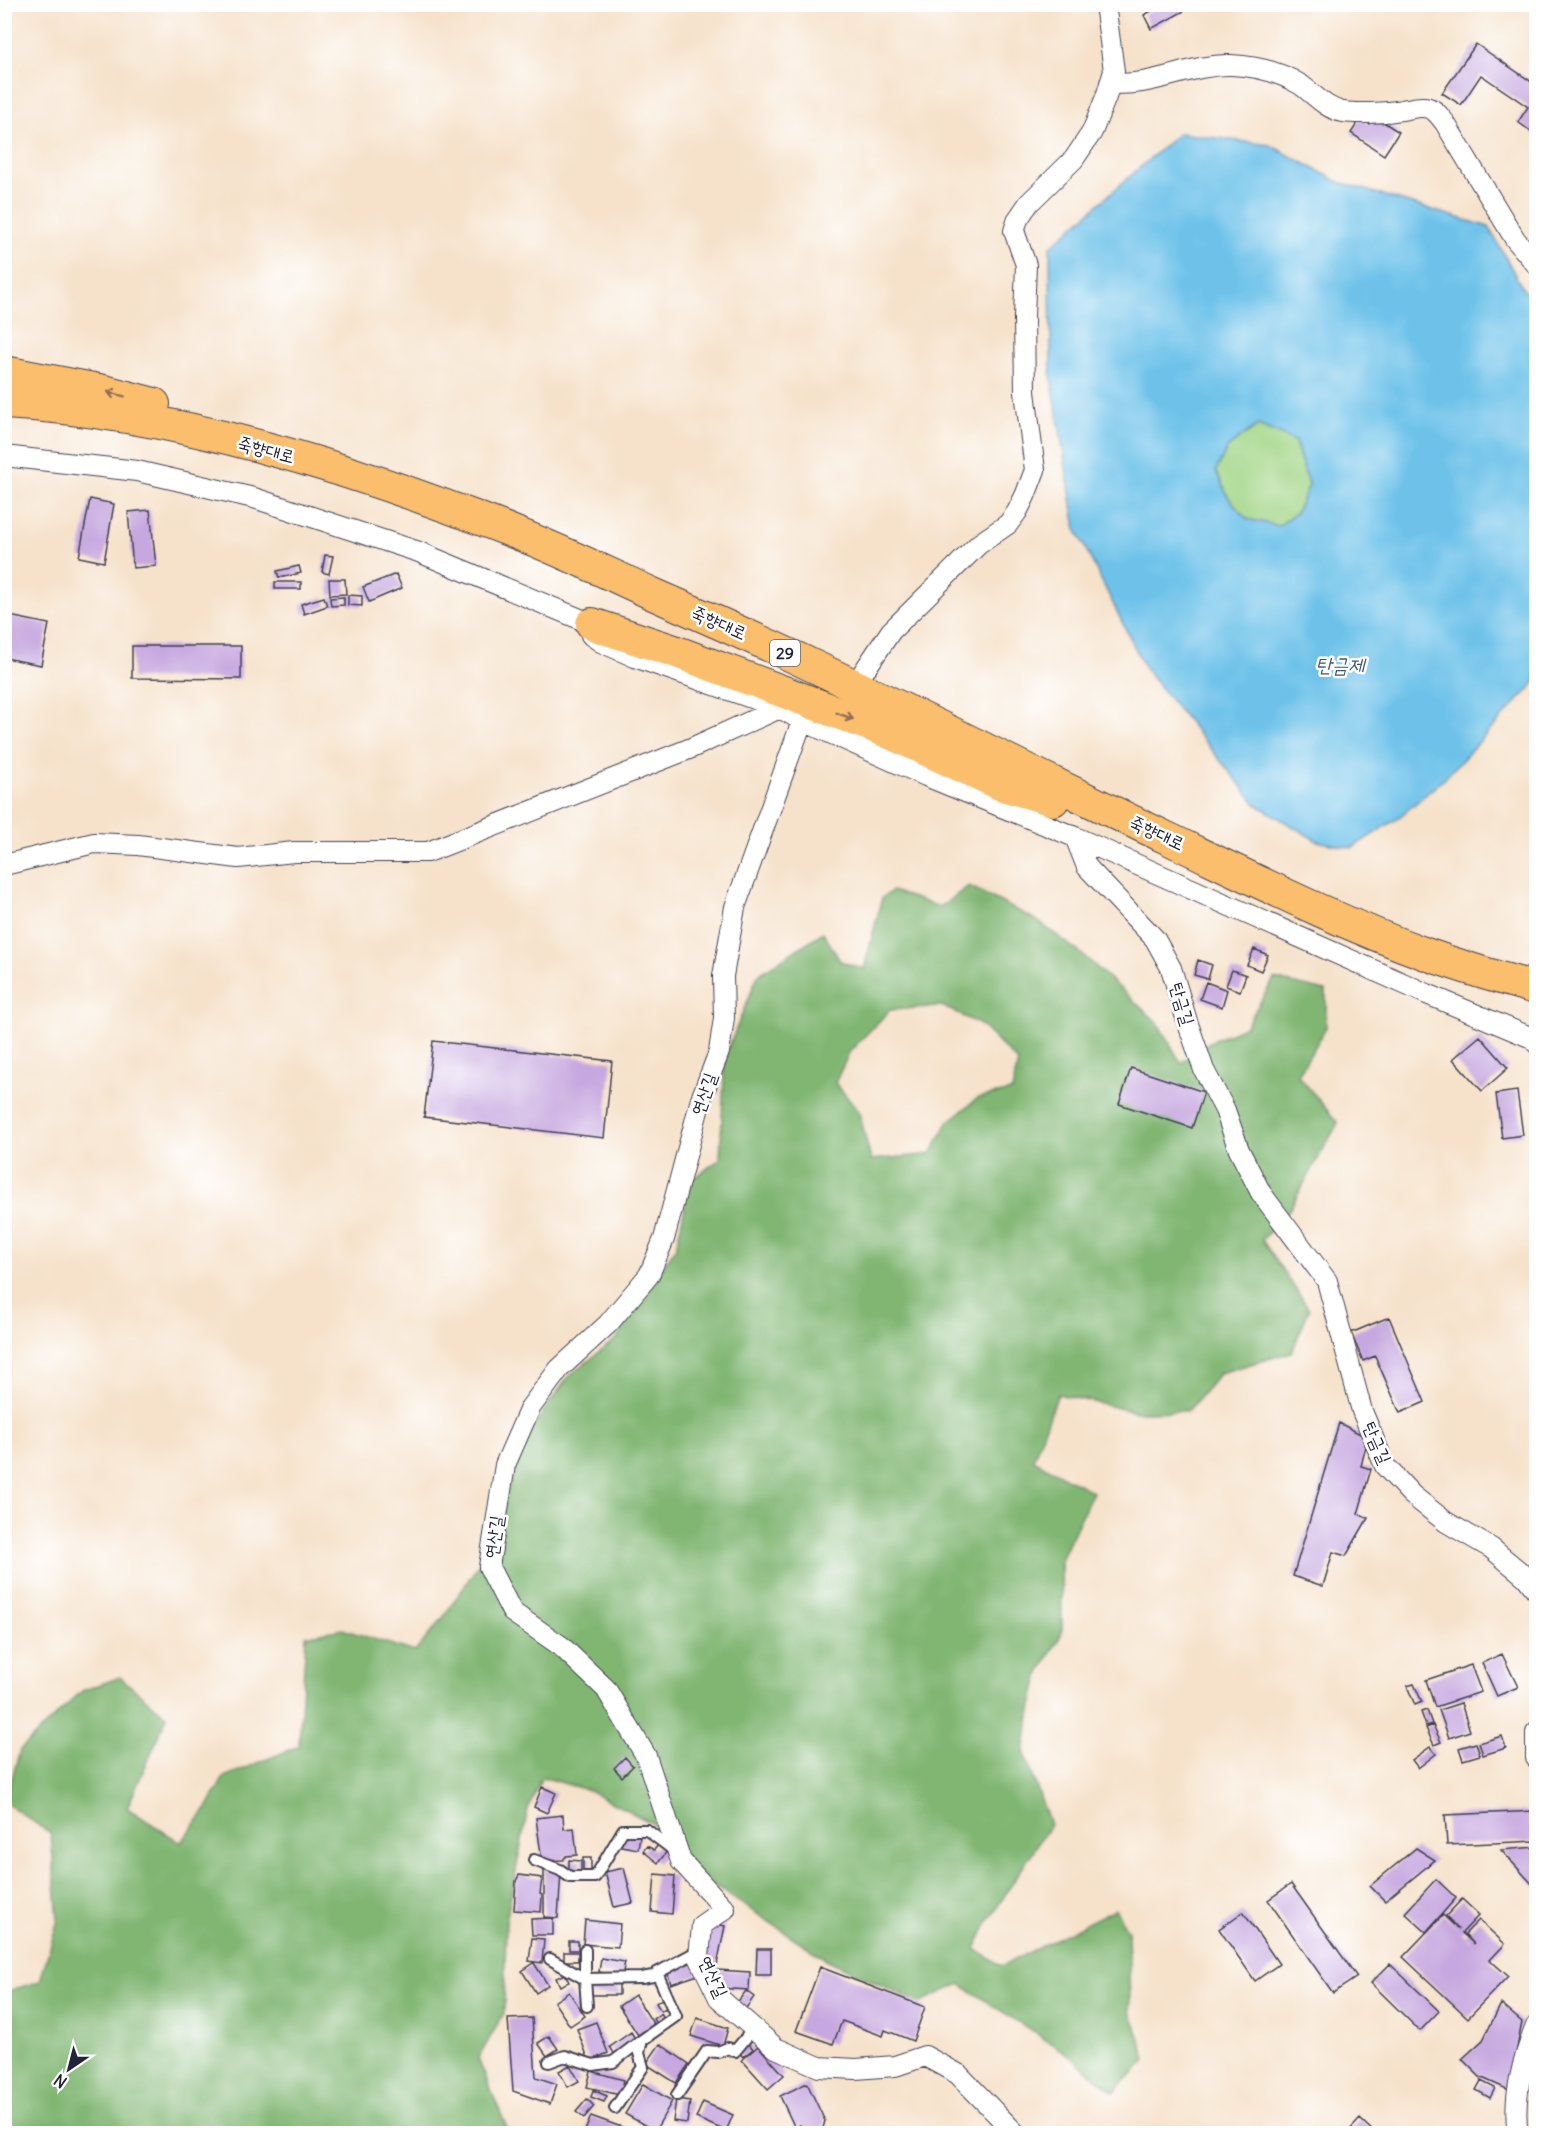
<svg xmlns="http://www.w3.org/2000/svg" width="1541" height="2138" viewBox="0 0 1541 2138" font-family="Delius,'Poor Story',sans-serif">
  <rect width="100%" height="100%" fill="#fff"/>
  <filter id="ink" filterUnits="userSpaceOnUse"><feTurbulence type="fractalNoise" baseFrequency=".0167" numOctaves="2"/><feDisplacementMap in="SourceGraphic" scale="12" xChannelSelector="R" yChannelSelector="G"/><feConvolveMatrix kernelMatrix="1 2 1 2 8 2 1 2 1" color-interpolation-filters="sRGB"/></filter>
  <filter id="wash" filterUnits="userSpaceOnUse"><feTurbulence type="fractalNoise" baseFrequency=".008" numOctaves="4" result="noise"/><feDisplacementMap in="SourceGraphic" scale="24" xChannelSelector="R" yChannelSelector="G"/><feGaussianBlur stdDeviation="1.35" result="paint"/><feColorMatrix in="noise" values="0 0 0 0 0 0 0 0 0 0 0 0 0 0 0 0 0 1.4 0 .05"/><feComposite in="paint" operator="in"/></filter>
  <g filter="url(#wash)">
    <rect width="100%" height="100%" fill="#f6e2cb"/>
    <path fill="#a1d585" stroke="#627c60" stroke-width="1.5" d="M1258 425 1295 441 1309 486 1296 513 1278 526 1247 519 1228 497 1216 471 1228 447Z"/>
    <path fill="#80b672" stroke="#516c56" stroke-width="1.5" fill-rule="evenodd" d="M969 886 1036 920 1083 955 1157 1022 1181 1063 1206 1044 1246 1026 1274 979 1326 991V1028L1298 1075 1338 1123 1289 1210 1262 1240 1309 1309 1292 1352 1220 1373 1188 1411 1136 1412 1058 1394 1033 1460 1093 1492 1061 1560 1062 1633 1040 1672 1031 1710 1024 1752 1050 1825 990 1918 975 1949 1002 1966 1115 1909 1128 1931 1130 2011 1147 2059 1114 2092 1063 2051 960 1984 919 2003 826 1959 704 1879 652 1823 587 1790 542 1777 528 1809 506 1921 504 2013 478 2059 509 2133 5 2134V1992L40 1981 58 1920 51 1834 5 1802 20 1750 82 1691 120 1677 167 1717 127 1808 181 1843 207 1808 224 1777 299 1746 306 1636 342 1629 415 1652 443 1618 479 1564 533 1426 569 1376 617 1338 676 1247 691 1180 720 1159 725 1056 758 975 823 932 840 961 864 969 882 898 892 891 940 907ZM942 1006 981 1025 1018 1062 1012 1091 978 1098 948 1122 931 1154 871 1160 859 1111 835 1083 850 1051 890 1010Z"/>
    <path fill="#6ec2ea" stroke="#487292" stroke-width="1.5" fill-rule="evenodd" d="M1179 133 1270 145 1339 182 1489 227 1524 291 1536 293V682L1444 779 1397 819 1352 848 1317 841 1257 805 1146 670 1076 529 1051 376 1050 247ZM1258 425 1295 441 1309 486 1296 513 1278 526 1247 519 1228 497 1216 471 1228 447Z"/>
    <g id="blocks">
      <path fill="#c6a7df" d="M1164 4H1183L1186 10 1151 29 1144 15Z
        M1476 44 1536 85V135L1518 122 1528 107 1481 75 1461 105 1442 93Z
        M1374 116 1399 132 1384 155 1351 133 1361 118 1369 124Z
        M90 499 114 504 104 562 79 557Z
        M150 510 156 566 133 568 128 512Z
        M325 555 333 556 329 574 322 572Z
        M299 566 301 573 279 578 277 571Z
        M396 574 402 588 369 602 363 587Z
        M329 579H345L346 594 330 595Z
        M275 582H301V589H275Z
        M348 595 362 596V606L348 605Z
        M324 597 327 606 304 614 301 604Z
        M344 597V605L331 606 330 598Z
        M5 615 49 624 41 665 5 658Z
        M132 646H241V679L132 678Z
        M1254 949 1268 955 1261 971 1247 965Z
        M1198 960 1212 965 1208 979 1194 975Z
        M1232 970 1246 975 1240 991 1226 986Z
        M1206 982 1227 990 1222 1007 1200 999Z
        M1480 1036 1508 1068 1482 1091 1453 1059Z
        M433 1041 612 1061 604 1138 424 1117Z
        M1131 1068 1204 1092 1192 1128 1119 1104Z
        M1517 1091 1523 1135 1502 1138 1496 1094Z
        M1389 1317 1425 1402 1400 1413 1375 1356 1363 1361 1351 1333Z
        M1339 1423 1368 1438 1361 1466 1371 1469 1358 1514 1368 1518 1346 1556 1333 1552 1323 1586 1293 1576Z
        M1502 1654 1518 1687 1497 1696 1482 1663Z
        M1471 1665 1481 1692 1435 1707 1426 1680Z
        M1414 1684 1422 1702 1415 1705 1407 1686Z
        M1461 1703 1470 1731 1449 1738 1439 1710Z
        M1427 1710 1432 1724 1426 1726 1421 1712Z
        M1433 1725 1441 1742 1434 1745 1426 1728Z
        M1502 1736 1506 1748 1483 1755 1479 1743Z
        M1476 1743 1480 1755 1463 1760 1459 1748Z
        M1430 1747 1436 1754 1418 1768 1412 1760Z
        M625 1757 633 1766 622 1777 614 1768Z
        M542 1787 556 1793 547 1813 534 1807Z
        M1536 1811V1841L1447 1845 1445 1815Z
        M563 1815 564 1829 574 1828 577 1855 566 1856 563 1860 542 1861 536 1818Z
        M624 1833 640 1836 638 1849 621 1846Z
        M659 1844 668 1850 658 1863 643 1851 647 1846 654 1850Z
        M1536 1847V1886H1534L1501 1850Z
        M1416 1848 1435 1860 1385 1901 1370 1886Z
        M583 1858H591V1872H583Z
        M569 1860 581 1861V1872H569Z
        M624 1868 633 1903 614 1907 605 1872Z
        M544 1870 561 1871 558 1918 544 1917Z
        M655 1874 675 1876 672 1914 652 1912Z
        M519 1875 542 1878 540 1894 542 1895 541 1912 514 1910 516 1881Z
        M1436 1879 1456 1898 1426 1932 1405 1913Z
        M1291 1884 1357 1977 1333 1993 1268 1900Z
        M1462 1899 1479 1915 1462 1933 1474 1944 1465 1934 1479 1920 1505 1944 1490 1960 1508 1976 1468 2018 1403 1957 1443 1915 1459 1930 1446 1916Z
        M1243 1912 1279 1964 1255 1981 1219 1929Z
        M553 1918V1935H532L531 1919Z
        M585 1920 620 1924 618 1947 583 1944Z
        M712 1923 725 1926 717 1965 704 1963Z
        M532 1938 544 1939 542 1963 529 1961Z
        M569 1941H578V1950H569Z
        M757 1949H771V1975H756Z
        M564 1952H578V1961H564Z
        M601 1958 625 1962 622 1976 599 1972Z
        M693 1962 698 1975 671 1984 667 1971Z
        M534 1963 548 1985 536 1993 522 1971Z
        M1390 1964 1439 2011 1420 2031 1371 1983Z
        M820 1967 925 2007 913 2041 885 2030 883 2036 842 2021 833 2044 796 2031Z
        M717 1970 750 1972 749 1990 717 1988Z
        M565 1974 569 1982 560 1986 556 1978Z
        M591 1983H619V1995H591Z
        M746 1991 754 1997 744 2011 735 2005Z
        M569 1992 585 2016 570 2026 554 2002Z
        M635 1995 654 2025 638 2035 619 2006Z
        M662 1999 668 2007 661 2011 656 2003Z
        M1501 2004 1522 2022 1509 2090 1480 2077 1462 2059 1483 2040Z
        M661 2013 666 2021 658 2027 653 2019Z
        M532 2018 536 2077 557 2084 550 2104 513 2091 508 2019Z
        M697 2018 728 2028 723 2046 691 2036Z
        M596 2022 608 2053 589 2061 577 2029Z
        M631 2032 637 2042 616 2056 610 2047Z
        M549 2036 558 2049 547 2056 538 2043Z
        M660 2044 689 2064 676 2083 646 2064Z
        M749 2044 753 2049 743 2057 739 2052Z
        M758 2046 784 2075 768 2089 742 2060Z
        M570 2065 579 2081 568 2087 559 2071Z
        M591 2071 624 2080 620 2095 587 2087Z
        M1481 2081 1495 2088 1490 2098 1476 2090Z
        M807 2083 825 2121 823 2128 810 2134H804L800 2125 795 2128 780 2096Z
        M643 2084 672 2101 655 2131 625 2114Z
        M593 2090 607 2096 604 2102 591 2097Z
        M587 2099 594 2106 584 2118 576 2112Z
        M676 2099 690 2101 687 2123 673 2121Z
        M703 2102 733 2115 726 2131 696 2118Z
        M591 2116 627 2129 625 2134H590L585 2131Z
        M1360 2119 1376 2134H1346Z"/>
    </g>
  </g>
  <g filter="url(#ink)">
    <use href="#blocks" fill-opacity="0" stroke="#423f51" stroke-width="1.5"/>
    <g fill="none" stroke-linecap="round" stroke-linejoin="round">
      <defs>
        <path id="lane" d="M534 1860 560 1870 570 1877H595L623 1830H647L676 1852
          M550 1959 585 1979V1950
          M587 2006 585 1979 642 1978 658 1975
          M549 2062 565 2056 593 2065 613 2062 642 2040
          M677 2095 707 2051 718 2052 728 2048 735 2051 754 2028
          M615 2108 643 2067 639 2053 642 2040 676 2016 657 1973 700 1950"/>
        <path id="street" d="M1110 83C1151 88 1190 64 1231 65 1255 66 1280 72 1301 85 1314 94 1326 109 1343 112 1358 114 1386 113 1402 110 1411 109 1419 105 1429 108 1436 110 1440 117 1445 123L1515 239 1536 264
          M4 456 137 471 254 498 419 552 592 624 590 629 591 635 601 642 635 657 780 708 801 720 926 776 1075 837
          M854 686 891 631 979 544 1008 524 1017 512 1025 496 1035 470 1025 392 1024 317 1026 265 1014 231 1018 219 1029 203 1074 159 1092 132 1106 97 1114 71 1105 4
          M809 702 735 907 723 976 724 1018 719 1052 701 1099 664 1239 649 1275 608 1324 559 1369 530 1408 505 1465 489 1567 512 1612 561 1646 606 1689 646 1756 681 1861 725 1909 702 1925 699 1957 719 1998 776 2048 819 2067 856 2069 895 2066 925 2056 958 2074 1016 2134
          M4 865 94 843 138 845 238 858 294 852H428L689 749 780 708
          M1536 1043 1532 1038 1427 994 1075 837 1087 867 1155 939 1171 968 1187 1021 1204 1070 1225 1110 1239 1150 1261 1193 1327 1281 1362 1411 1385 1466 1412 1495 1446 1522 1491 1548 1526 1577 1536 1590
          M1536 1732V1758
          M1518 2134C1512 2097 1523 2059 1536 2026"/>
        <path id="primary" d="M4 372 104 391 154 404
          M4 403C176 412 357 470 516 533 562 551 607 573 653 594 705 617 759 640 811 665 931 721 1049 782 1169 839 1253 879 1338 922 1426 954 1462 967 1499 978 1536 988
          M592 624 674 651 784 692 890 733 1002 785 1053 800"/>
      </defs>
      <use href="#lane" stroke="#423f51" stroke-width="14"/>
      <use href="#street" stroke="#423f51" stroke-width="22"/>
      <use href="#primary" stroke="#423f51" stroke-width="34"/>
      <use href="#lane" stroke="#fff" stroke-width="10"/>
      <use href="#street" stroke="#fff" stroke-width="20"/>
      <use href="#primary" stroke="#fabe6d" stroke-width="32"/>
    </g>
    <defs><path id="oneway-shaft" d="M-6 0H5M1.5-3L5.5 0L1.5 3" fill="none" stroke-width="1.6" stroke-linecap="round" stroke-linejoin="round" transform="scale(1.5)"/></defs>
    <g stroke="#8e7054">
      <use href="#oneway-shaft" transform="translate(116 394) rotate(-165)"/>
      <use href="#oneway-shaft" transform="translate(845 716) rotate(21)"/>
    </g>
  </g>
  <g text-anchor="middle" stroke-width="5" stroke-linejoin="round" paint-order="stroke">
    <rect fill="#fff" stroke="#646476" stroke-width="1.5" x="770" y="640" width="30" height="26" rx="4.5"/>
    <g font-size="16" font-weight="bold" fill="#22223b">
      <text x="785" y="659">29</text>
    </g>
    <g font-size="18" fill="#22223b" stroke="#fff">
      <text transform="translate(266 450) rotate(15)" y="6">죽향대로</text>
      <text transform="translate(719 623) rotate(24)" y="6">죽향대로</text>
      <text transform="translate(1157 833) rotate(25)" y="6">죽향대로</text>
      <text transform="translate(1182 1004) rotate(73)" y="6">탄금길</text>
      <text transform="translate(704 1094) rotate(-71)" y="6">연산길</text>
      <text transform="translate(1377 1443) rotate(66)" y="6">탄금길</text>
      <text transform="translate(494 1537) rotate(-82)" y="6">연산길</text>
      <text transform="translate(713 1977) rotate(65)" y="6">연산길</text>
    </g>
    <g font-size="20" font-style="italic" fill="#3d5a78" stroke="#fff">
      <text x="1340" y="672">탄금제</text>
    </g>
  </g>
  <rect width="1541" height="2138" fill="none" stroke="#fff" stroke-width="24"/>
  <g transform="translate(69 2069) rotate(215)" stroke="#ffffff" stroke-width="4.5" paint-order="stroke">
  <path d="M0-4.5L10 22L0 15L-10 22Z" fill="#22223b"/>
  <text y="-9" font-size="16" font-weight="bold" text-anchor="middle" fill="#22223b">N</text>
  </g>
</svg>
